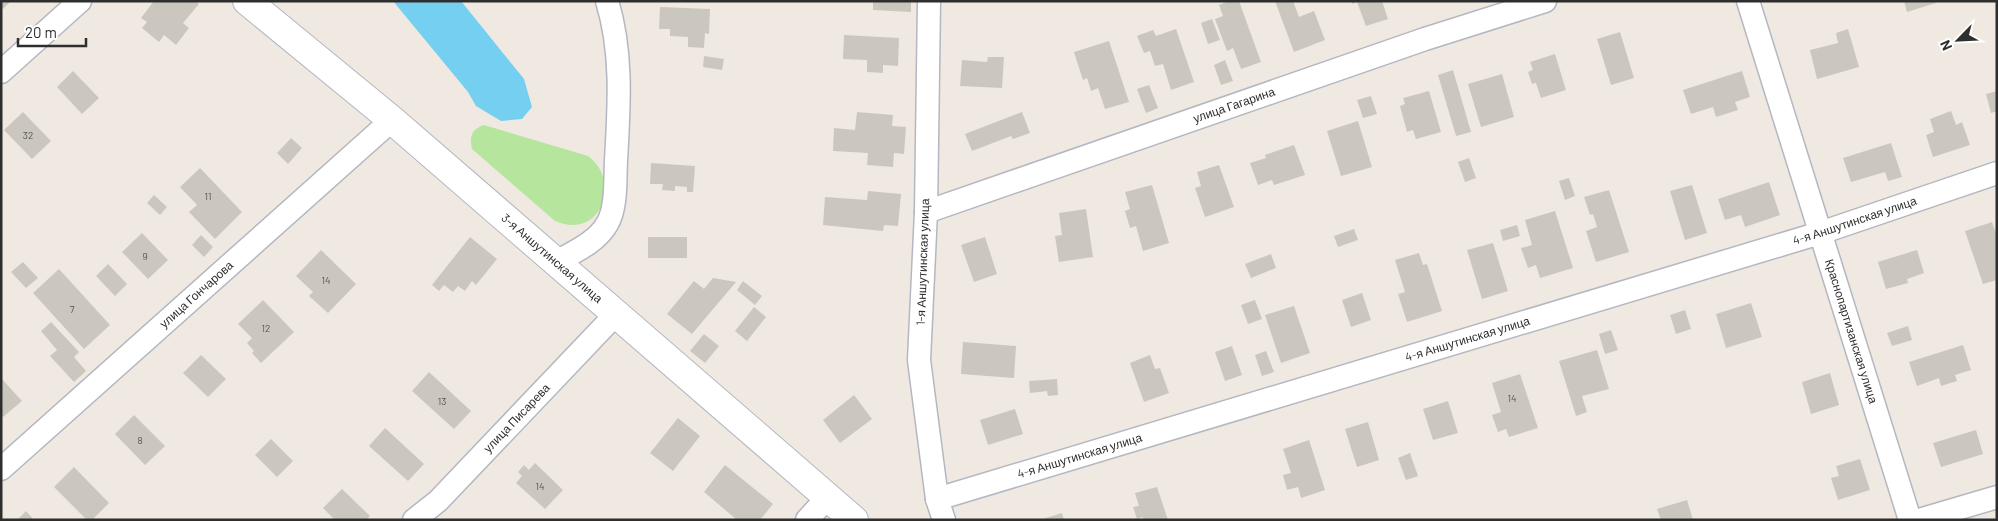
<svg xmlns="http://www.w3.org/2000/svg" width="1998" height="521" viewBox="0 0 1998 521" font-family="Barlow,sans-serif">
  <rect width="100%" height="100%" fill="#efe9e1"/>
  <path fill="#b6e59e" d="M484 125 588 156C623 182 600 241 555 221L472 149C469 136 472 129 484 125Z"/>
  <path fill="#75cff0" d="M393 1H461L524 79 532 107 522 119 501 121 476 106 468 92Z"/>
  <path fill="#cbc7bf" d="M1 1H11L3 9 1 7Z
    M154 1H196L199 4 183 23 189 28 176 45 164 35 159 42 142 28 147 22 141 18Z
    M873 1H911V12L873 10Z
    M1229 1H1239L1261 62 1241 69 1233 48 1227 51 1215 19 1223 16 1219 5Z
    M1275 1H1293L1299 17 1314 11 1325 40 1294 52Z
    M1351 1H1382L1388 19 1366 26 1357 2 1352 4Z
    M1904 1H1935L1936 3 1907 12Z
    M660 7 710 9 709 34 705 33 704 48 688 47V37L670 36V29H659Z
    M1212 19 1220 40 1208 44 1201 23Z
    M1176 29 1194 82 1171 90 1163 64 1155 66 1150 51 1144 53 1137 36 1153 30 1156 36Z
    M1848 29 1859 67 1817 79 1810 50 1838 43 1836 33Z
    M1620 32 1634 78 1611 85 1597 39Z
    M844 35 899 38 898 66 883 65V73L867 72V60L843 59Z
    M1109 41 1129 102 1105 109 1098 88 1091 91 1087 78 1083 80 1074 52Z
    M1555 54 1566 90 1541 98 1536 83 1532 84 1528 72 1533 70 1530 62Z
    M704 56 724 59 722 70 703 67Z
    M988 57H1004L1002 88 960 86 962 60 987 62Z
    M1225 60 1233 81 1221 85 1214 65Z
    M1453 70 1471 132 1456 136 1438 75Z
    M73 71 99 98 82 114 57 87Z
    M1742 71 1750 97 1735 102 1738 110 1716 117 1713 107 1691 114 1683 90Z
    M1502 74 1514 117 1481 127 1468 84Z
    M1149 85 1158 108 1146 113 1137 89Z
    M1429 91 1441 132 1416 139 1413 130 1407 132 1400 106 1405 104 1403 98Z
    M1997 91V111L1991 113 1986 94Z
    M1371 96 1377 114 1363 118 1357 100Z
    M1951 111 1956 125 1962 122 1970 145 1933 157 1926 135 1934 132 1930 119Z
    M23 112 51 141 32 159 4 130Z
    M857 112 893 115 892 126 906 127 904 154 894 153 893 167 867 165 868 153 833 151 834 128 855 130Z
    M1022 112 1030 133 1013 139 1011 136 972 151 965 134Z
    M1358 121 1372 167 1341 176 1327 131Z
    M291 138 302 148 288 164 277 153Z
    M1891 143 1902 177 1888 181 1885 172 1851 182 1843 158Z
    M1294 145 1305 175 1274 185 1272 180 1258 185 1250 163 1266 158 1265 155Z
    M1469 158 1476 178 1465 182 1458 162Z
    M651 163 695 166 693 192H687V187L675 186V191L662 190 663 184H650Z
    M1219 165 1234 207 1205 217 1195 188 1201 186 1197 172Z
    M200 168 242 212 215 239 189 212 197 205 180 187Z
    M1569 178 1575 196 1565 200 1559 181Z
    M1769 182 1780 215 1745 227 1741 215 1725 220 1718 199Z
    M1152 185 1169 243 1143 251 1136 226 1130 228 1125 211 1130 209 1125 192Z
    M1692 185 1707 233 1685 240 1670 191Z
    M1609 190 1629 252 1596 262 1586 231 1597 227 1593 214 1590 215 1584 197Z
    M868 191 901 194 898 226 884 225 883 231 823 225 825 197 867 200Z
    M154 195 167 207 160 215 147 203Z
    M1086 209 1093 257 1059 262 1055 236 1062 235 1059 213Z
    M1555 211 1573 268 1540 278 1536 265 1528 268 1521 248 1532 245 1525 220Z
    M1992 222 1997 236V280L1983 284 1965 231Z
    M1517 225 1520 236 1503 241 1500 230Z
    M1354 229 1358 240 1338 247 1334 236Z
    M142 233 168 260 148 279 122 252Z
    M201 235 213 247 204 257 192 245Z
    M470 237 497 259 476 285 472 281 465 291 458 286 453 292 444 285 439 291 432 285Z
    M648 237H687V258H648Z
    M985 237 997 274 974 282 961 245Z
    M1493 243 1508 291 1482 299 1467 250Z
    M321 250 356 284 328 313 309 296 313 292 296 276Z
    M1917 250 1924 273 1907 279 1908 283 1886 289 1878 262Z
    M1419 253 1423 265 1427 264 1442 311 1407 322 1398 294 1405 292 1395 260Z
    M1271 254 1276 268 1251 278 1245 264Z
    M23 262 38 278 26 288 11 272Z
    M108 264 127 284 115 296 96 276Z
    M59 269 110 325 84 349 33 293Z
    M713 278 736 282 692 334 667 314 694 281 704 289Z
    M743 281 762 296 755 305 737 290Z
    M1362 293 1371 320 1351 327 1342 300Z
    M263 300 294 332 261 363 252 353 254 351 247 343 252 338 238 324Z
    M1255 300 1262 319 1248 324 1241 305Z
    M1751 303 1762 337 1726 348 1716 314Z
    M1294 306 1310 353 1281 363 1265 315Z
    M754 307 766 317 747 341 735 331Z
    M1685 310 1691 329 1676 334 1670 315Z
    M51 322 79 352 74 357 86 371 74 382 50 356 57 350 41 331Z
    M1908 326 1912 340 1892 346 1887 333Z
    M1611 330 1618 350 1605 354 1599 334Z
    M704 334 719 346 705 363 690 351Z
    M963 342 1016 346 1014 378 961 374Z
    M1963 345 1971 370 1955 375 1957 381 1941 386 1939 378 1917 386 1909 362Z
    M1232 346 1242 375 1225 381 1215 352Z
    M1597 350 1609 389 1582 396 1587 412 1576 416 1559 361Z
    M1266 351 1274 372 1262 376 1255 355Z
    M201 355 226 379 208 397 183 373Z
    M1150 355 1155 369 1160 368 1169 393 1144 402 1130 363Z
    M429 372 471 411 454 429 412 391Z
    M1830 373 1839 405 1811 414 1802 382Z
    M1520 374 1538 428 1509 437 1506 429 1498 432 1492 415 1501 412 1492 383Z
    M1 378 22 401 3 417 1 415Z
    M1057 379 1058 395 1048 396 1047 391 1030 393 1029 381Z
    M854 395 872 419 840 443 823 420Z
    M1448 401 1458 433 1433 440 1423 409Z
    M1015 409 1023 434 988 445 980 420Z
    M134 415 165 446 145 465 115 434Z
    M678 418 700 436 673 471 650 453Z
    M1368 422 1379 460 1357 467 1345 429Z
    M385 428 424 464 408 481 369 446Z
    M1976 430 1983 454 1941 467 1933 443Z
    M271 439 293 461 277 477 255 455Z
    M1309 440 1325 490 1301 498 1298 487 1287 490 1283 475 1291 473 1283 449Z
    M1410 453 1418 476 1406 480 1398 458Z
    M1860 459 1870 490 1838 500 1831 478 1839 476 1836 466Z
    M535 463 563 490 545 509 516 483 522 476 518 472 524 465 529 470Z
    M725 465 773 504 760 520H737L704 492Z
    M74 467 109 503 92 520H87L54 487Z
    M1157 487 1168 520H1143V517L1137 519 1133 507 1139 506 1135 493Z
    M342 489 370 516 366 520H335L323 508Z
    M1687 500 1693 520H1661L1657 509Z
    M26 511 34 520H17Z
    M1062 513 1064 520H1043V519Z"/>
  <g fill="none" stroke-linecap="round" stroke-linejoin="round">
    <defs>
      <g id="street">
        <path d="M929 1 926 212 919 360 937 499 944 520"/>
        <path id="s1" d="M1748 1 1910 520"/>
        <path d="M1 72 80 1"/>
        <path id="s2" d="M926 212 1425 39 1545 1"/>
        <path d="M556 262C574 252 597 242 607 224 617 208 615 179 616 160 619 107 623 53 607 1"/>
        <path id="s3" d="M1 469 392 120"/>
        <path id="s4" d="M937 499 1820 233 1997 173"/>
        <path id="s5" d="M414 520 438 501 616 314"/>
        <path d="M807 520 827 498"/>
        <path d="M1919 520 1997 497"/>
      </g>
      <g id="secondary">
        <path id="s6" d="M247 1 392 120 854 520"/>
      </g>
    </defs>
    <use href="#street" stroke="#b4b7c1" stroke-width="25"/>
    <use href="#secondary" stroke="#b4b7c1" stroke-width="30"/>
    <use href="#street" stroke="#fff" stroke-width="22"/>
    <use href="#secondary" stroke="#fff" stroke-width="28"/>
  </g>
  <g text-anchor="middle" stroke-width="5" stroke-linejoin="round" paint-order="stroke">
    <g font-size="10" fill="#555452">
      <text x="28" y="139">32</text>
      <text x="208" y="200">11</text>
      <text x="145" y="260">9</text>
      <text x="326" y="284">14</text>
      <text x="72" y="313">7</text>
      <text x="266" y="332">12</text>
      <text x="1512" y="402">14</text>
      <text x="442" y="405">13</text>
      <text x="140" y="444">8</text>
      <text x="540" y="490">14</text>
    </g>
    <g font-size="12" fill="#2e2e2e" stroke="#fff">
      <text dy="4" stroke="none"><textPath href="#s2" startOffset="326">улица Гагарина</textPath></text>
      <text dy="4" stroke="none"><textPath href="#s4" startOffset="959">4-я Аншутинская улица</textPath></text>
      <text dy="4" stroke="none"><textPath href="#s6" startOffset="399">3-я Аншутинская улица</textPath></text>
      <text transform="translate(923 262) rotate(-88)" y="4">1-я Аншутинская улица</text>
      <text dy="4" stroke="none"><textPath href="#s3" startOffset="262">улица Гончарова</textPath></text>
      <text dy="4" stroke="none"><textPath href="#s1" startOffset="346">Краснопартизанская улица</textPath></text>
      <text dy="4" stroke="none"><textPath href="#s4" startOffset="554">4-я Аншутинская улица</textPath></text>
      <text dy="4" stroke="none"><textPath href="#s5" startOffset="145">улица Писарева</textPath></text>
      <text dy="4" stroke="none"><textPath href="#s4" startOffset="149">4-я Аншутинская улица</textPath></text>
    </g>
  </g>
  <rect width="1998" height="521" fill="none" stroke="#2e2e2e" stroke-width="5"/>
  <g transform="translate(1958 40) rotate(246)" stroke="#ffffff" stroke-width="4" paint-order="stroke">
  <path d="M0-4L9 19L0 12L-9 19Z" fill="#2e2e2e"/>
  <text y="-8" font-size="14" font-weight="bold" text-anchor="middle" fill="#2e2e2e">N</text>
  </g>
  <path d="M18 38v8h68v-8" fill="none" stroke="#2e2e2e" stroke-width="2.5"/>
  <text x="25" y="38" font-size="15" fill="#2e2e2e" stroke="#ffffff" stroke-width="4" paint-order="stroke">20 m</text>
</svg>
